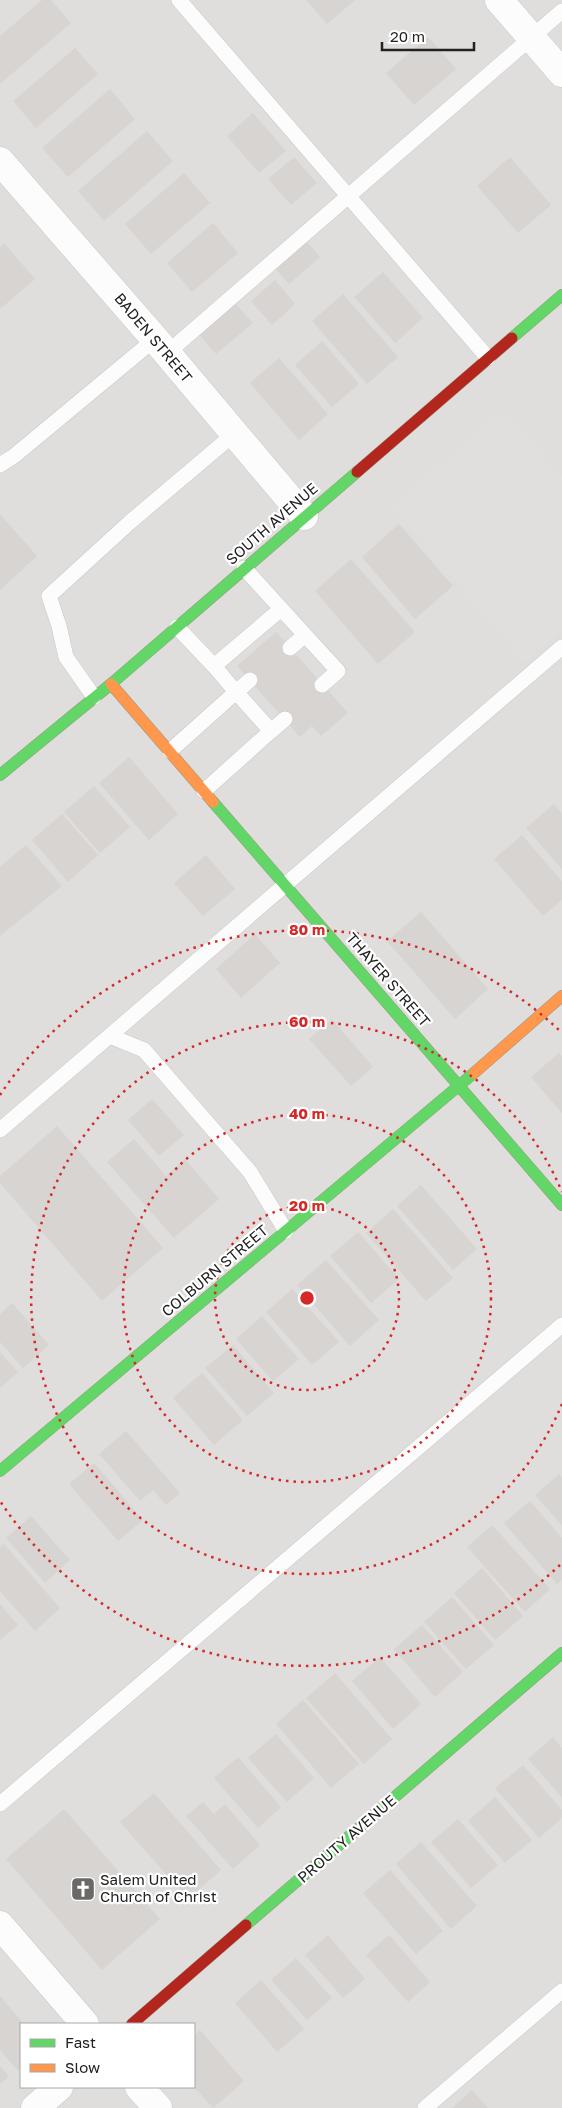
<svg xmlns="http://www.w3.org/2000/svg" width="562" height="2108" viewBox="0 0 562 2108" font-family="'Golos Text',sans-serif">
  <rect width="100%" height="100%" fill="#f0eeeb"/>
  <path fill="#dfdedc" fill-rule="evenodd" d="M0 0H562V2108H0ZM21 2024H194V2087H21Z"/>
  <path fill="#e0dfde" d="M504 409 562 477V630L524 663 391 506Z"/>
  <path fill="#d7d4d2" d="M42 0H51L71 23 0 84V36Z
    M306 0H355L327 24Z
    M428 37 456 69 414 105 386 73Z
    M75 48 98 74 36 128 13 101Z
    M110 89 135 119 68 177 42 148Z
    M253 113 286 151 259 173 227 136Z
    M147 131 173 161 104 221 78 191Z
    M294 157 317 183 291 205 268 179Z
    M510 157 551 205 518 233 477 186Z
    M184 173 210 203 151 254 125 224Z
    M213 223 238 253 192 292 167 263Z
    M303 237 320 257 289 284 271 264Z
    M4 243 35 279 0 309V247Z
    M383 272 423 318 395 343 354 297Z
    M275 280 295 304 272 325 251 301Z
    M343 294 398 357 367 384 312 321Z
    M232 300 253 323 216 354 196 331Z
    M322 341 359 384 332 407 295 365Z
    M279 358 328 414 299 440 250 383Z
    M0 514 37 556 0 590Z
    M399 524 453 586 415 619 362 557Z
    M351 559 415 632 378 664 315 591Z
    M276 632 348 713 321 736 312 726 300 737 237 666Z
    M129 757 178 814 149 840 99 783Z
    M94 786 130 827 100 853 64 812Z
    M554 804 562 813V869L526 828Z
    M62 814 98 855 68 882 32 840Z
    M522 835 562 881V900L543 916 494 859Z
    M26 845 62 886 0 936V867Z
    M206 855 235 889 203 916 174 883Z
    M421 912 488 989 455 1019 387 941Z
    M255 934 280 963 241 998 216 969Z
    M332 1019 373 1067 351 1086 309 1039Z
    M559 1053 562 1056V1113L531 1077Z
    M152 1099 184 1135 159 1156 128 1120Z
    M57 1126 163 1248 102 1301 0 1183V1176Z
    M134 1139 166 1176 185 1159 219 1199 174 1238 107 1162Z
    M421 1185 477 1249 453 1270 397 1206Z
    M393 1209 453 1278 426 1301 366 1233Z
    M358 1232 399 1279 371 1303 330 1256Z
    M326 1260 379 1320 350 1346 297 1285Z
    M292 1289 339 1342 312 1365 266 1312Z
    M12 1303 49 1345 23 1368 0 1342V1314Z
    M262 1316 299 1359 273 1381 236 1339Z
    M233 1345 274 1393 247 1416 205 1368Z
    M0 1352 18 1372 0 1388Z
    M202 1373 243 1420 214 1445 173 1398Z
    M126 1431 180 1493 166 1505 153 1490 140 1501 99 1454Z
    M94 1463 143 1520 118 1541 69 1484Z
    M559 1474 562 1477V1525L535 1495Z
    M530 1501 562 1538V1580L557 1584 504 1523Z
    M31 1516 70 1560 45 1583 6 1538Z
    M492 1525 550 1589 525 1612 467 1547Z
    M4 1544 60 1608 35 1631 0 1591V1547Z
    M482 1568 523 1616 495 1640 454 1593Z
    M452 1597 494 1645 466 1669 424 1622Z
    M0 1604 18 1625 0 1640Z
    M422 1625 463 1672 435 1697 394 1649Z
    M380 1657 421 1704 393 1729 352 1681Z
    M335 1673 392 1739 364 1764 306 1698Z
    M303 1700 359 1764 331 1788 276 1724Z
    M276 1734 314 1778 287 1802 248 1758Z
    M553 1737 562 1748V1797L528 1759Z
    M238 1757 281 1807 258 1828 214 1778Z
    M523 1765 562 1810V1818L539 1838 495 1788Z
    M154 1793 221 1870 188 1899 120 1822Z
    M495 1797 532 1840 505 1863 468 1821Z
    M203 1802 214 1814 225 1804 260 1845 233 1869 186 1816Z
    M64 1809 160 1919 102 1970 6 1859Z
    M458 1819 498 1865 471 1888 431 1842Z
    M421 1842 477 1906 451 1929 396 1864Z
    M390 1870 443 1931 416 1954 363 1893Z
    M328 1935 365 1979 343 1998 305 1955Z
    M389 1935 430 1982 408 2002 366 1955Z
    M296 1958 332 1998 307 2020 271 1980Z
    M261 1980 304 2029 277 2052 235 2003Z
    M0 1996 24 2024H21V2068L18 2071 0 2050Z
    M200 2030 244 2081 213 2108 194 2087V2036Z
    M0 2066 9 2076 0 2084Z
    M472 2090 488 2108H452Z"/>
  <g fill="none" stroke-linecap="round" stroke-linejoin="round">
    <defs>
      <path id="lane" d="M179 0 488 358
        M166 354 562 11
        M0 465 14 456 155 339
        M244 568 305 635 290 648
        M177 627 214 666
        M305 635 338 671 322 685
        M250 680 236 692 214 666 281 609
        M94 697 66 657 59 626 49 596 130 522 234 434
        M271 731 285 719
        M170 751 236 692 271 731 204 791
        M110 1036 144 1050 250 1172 286 1231
        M0 1130 562 647
        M0 1804 562 1325
        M425 2108 562 1991"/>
      <path id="street" d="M499 0 562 73
        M0 161 155 339 304 516
        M0 1925 85 2024
        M139 2087 158 2108
        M35 2108 59 2087"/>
      <path id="fast" d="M512 338 562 295
        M0 775 111 684 357 472
        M213 802 562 1205
        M0 1471 474 1073
        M246 1925 562 1653"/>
      <path id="slow" d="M111 684 213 802
        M474 1073 562 996"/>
      <path id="jam" d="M357 472 512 338
        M132 2024 246 1925"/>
    </defs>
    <use href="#lane" stroke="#c9c8c7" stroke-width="16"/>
    <use href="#street" stroke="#c9c8c7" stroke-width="29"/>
    <use href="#fast" stroke="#999a82" stroke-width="12"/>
    <use href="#slow" stroke="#999a82" stroke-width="12"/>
    <use href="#jam" stroke="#999a82" stroke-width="12"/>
    <use href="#lane" stroke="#fdfcfc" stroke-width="15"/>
    <use href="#street" stroke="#fdfcfc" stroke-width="28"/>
    <use href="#fast" stroke="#63d668" stroke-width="11"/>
    <use href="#slow" stroke="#ff974d" stroke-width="11"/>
    <use href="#jam" stroke="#b3261e" stroke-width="11"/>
  </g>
  <g fill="none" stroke="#d62828" stroke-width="2.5" stroke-dasharray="2.5 5">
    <circle cx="307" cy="1298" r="92"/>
    <circle cx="307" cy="1298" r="184"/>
    <path d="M562 1404A276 276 0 1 1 562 1192"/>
    <path d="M560 1565A368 368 0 0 1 0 1501M0 1095A368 368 0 0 1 560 1031"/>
  </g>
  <defs>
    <symbol id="church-square" viewBox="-11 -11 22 22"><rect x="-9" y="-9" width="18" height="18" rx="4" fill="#6a6968" stroke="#fff"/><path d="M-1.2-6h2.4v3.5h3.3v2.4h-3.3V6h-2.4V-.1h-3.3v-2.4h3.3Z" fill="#fff"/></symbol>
  </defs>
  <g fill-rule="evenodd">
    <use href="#church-square" x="69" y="1875" width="28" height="28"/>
  </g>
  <g text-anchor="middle" stroke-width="4.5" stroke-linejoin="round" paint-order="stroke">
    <g font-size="15" fill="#222" stroke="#fff">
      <text transform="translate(153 338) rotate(50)" y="5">BADEN STREET</text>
      <text transform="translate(272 524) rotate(-41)" y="5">SOUTH AVENUE</text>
      <text transform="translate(388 980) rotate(49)" y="5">THAYER STREET</text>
      <text transform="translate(215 1271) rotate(-40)" y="5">COLBURN STREET</text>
      <text transform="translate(347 1839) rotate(-41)" y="5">PROUTY AVENUE</text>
    </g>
    <g font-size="15" fill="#222" stroke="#fff" text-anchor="start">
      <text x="100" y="1885">Salem United<tspan x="100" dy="17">Church of Christ</tspan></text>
    </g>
  </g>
  <circle cx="307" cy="1298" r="8" fill="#d62828" stroke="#fff" stroke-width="2.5"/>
  <g font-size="15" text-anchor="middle" font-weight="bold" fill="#d62828" stroke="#fff" stroke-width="4.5" stroke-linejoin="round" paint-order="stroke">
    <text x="307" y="935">80 m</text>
    <text x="307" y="1027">60 m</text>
    <text x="307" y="1119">40 m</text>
    <text x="307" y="1211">20 m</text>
  </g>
  <rect x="20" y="2023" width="175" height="65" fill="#ffffff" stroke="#a7a7a7"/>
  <rect x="30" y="2039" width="25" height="8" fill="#63d668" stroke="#a7a7a7"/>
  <text x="65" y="2048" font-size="15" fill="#222222">Fast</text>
  <rect x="30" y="2064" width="25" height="8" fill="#ff974d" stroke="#a7a7a7"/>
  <text x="65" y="2073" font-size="15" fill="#222222">Slow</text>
  <path d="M382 42v8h92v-8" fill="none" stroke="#222222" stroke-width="2.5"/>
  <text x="390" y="42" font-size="15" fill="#222222" stroke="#ffffff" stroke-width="4" paint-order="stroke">20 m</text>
</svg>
